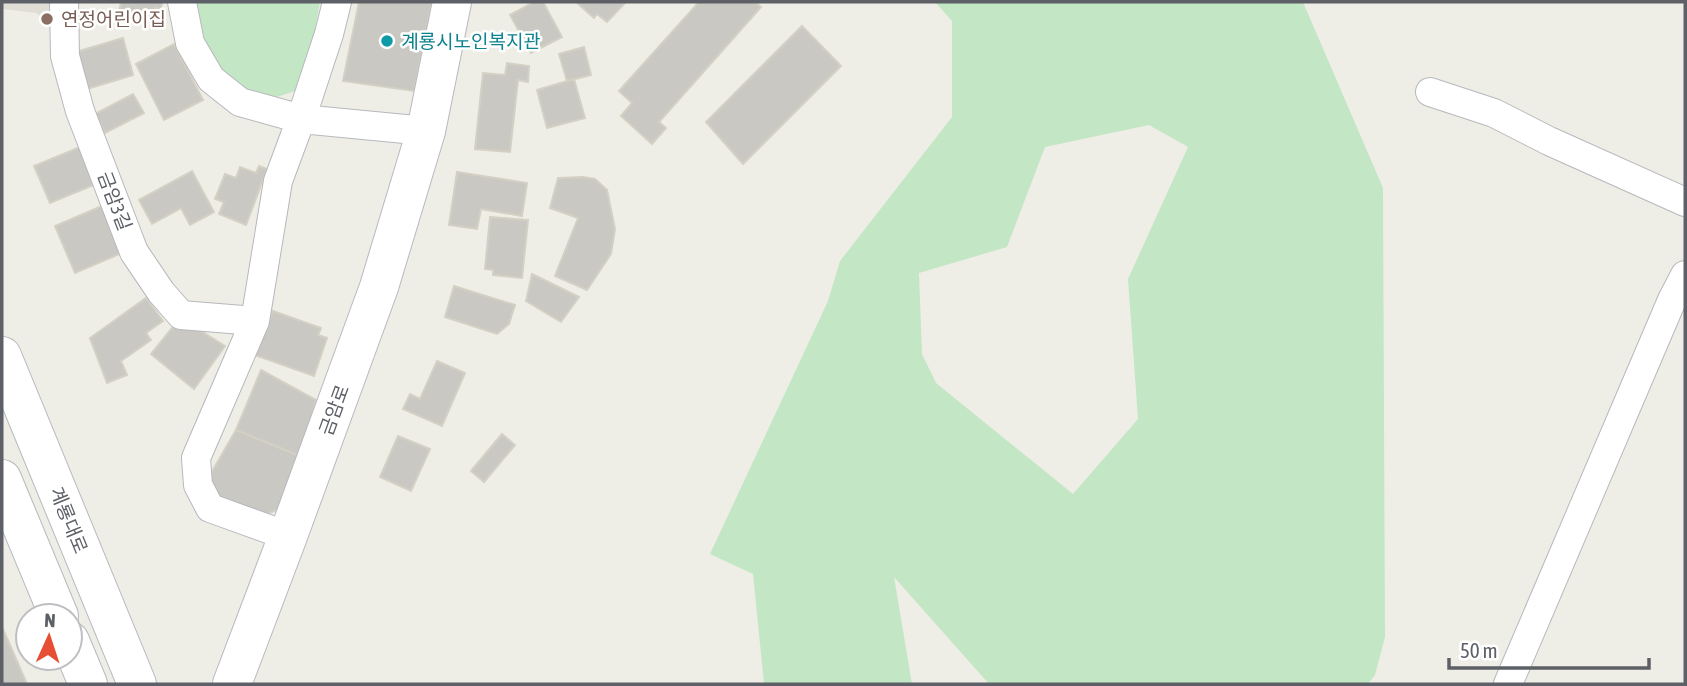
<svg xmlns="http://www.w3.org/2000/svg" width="1687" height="686" viewBox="0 0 1687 686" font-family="'Asap Condensed','Noto Sans KR',sans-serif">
  <rect width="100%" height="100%" fill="#efeee6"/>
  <path fill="#dfddd4" d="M2 2H49L50 26 37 13 2 9Z"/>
  <path fill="#c3e6c5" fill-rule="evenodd" d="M196 2H320L304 88 265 101 252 97 214 67 201 37Z
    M935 2H1303L1383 188 1385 637 1375 675 1368 684H989L894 577 912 684H764L753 574 710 554 828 301 840 261 952 117V21ZM1149 125 1188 147 1128 279 1138 419 1073 494 936 383 922 354 919 273 1007 247 1045 147Z"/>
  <path fill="#cac8c3" stroke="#d4d0c4" stroke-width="2" d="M121 2H162L161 9 155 8 153 19 119 13Z
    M359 2H432L414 91 343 81Z
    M534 2H543L562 37 531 53 510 15Z
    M576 2H626L607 22 597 14 594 18Z
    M699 2H755L761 7 659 122 666 128 652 144 621 116 632 103 619 91Z
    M802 26 841 66 743 164 706 122Z
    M123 38 133 75 87 89 76 52Z
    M174 44 203 100 164 120 136 64Z
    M584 47 591 75 567 81 559 54Z
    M507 63 529 66 528 82 518 80 510 152 475 149 483 73 505 75Z
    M574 79 585 118 547 128 537 90Z
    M133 94 144 113 105 133 95 114Z
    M80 147 96 184 50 203 34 166Z
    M259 166 267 169 246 225 219 214 224 202 215 199 225 174 236 178 240 167 256 173Z
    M192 171 214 212 190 225 181 208 152 224 139 200Z
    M457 172 527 183 522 216 481 209 477 229 449 225Z
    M583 177 595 179 607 190 615 229 611 254 587 290 555 276 578 218 550 208 558 178Z
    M104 205 124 252 75 273 55 226Z
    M490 217 528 220 522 278 493 275V270L485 269Z
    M532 274 579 297 561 322 526 301Z
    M454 286 515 305 509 324 497 334 445 317Z
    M146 298 163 321 146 333 151 340 121 361 127 375 107 383 90 338Z
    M273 311 321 328 318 335 327 338 314 376 249 353 267 326Z
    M180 318 225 346 194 389 151 354Z
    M437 361 465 373 442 426 403 409 410 394 420 399Z
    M261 370 316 400 300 456 236 430Z
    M236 430 300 456 284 507 265 515 209 494 206 482Z
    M502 434 515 445 484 482 471 471Z
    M398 436 430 449 411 491 380 477Z
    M2 629H3L27 684H2Z"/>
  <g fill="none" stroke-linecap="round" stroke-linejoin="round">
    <defs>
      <path id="street" d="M64 2 65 56 80 111 134 252 161 292 181 315 255 321
        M182 2 190 43 211 79 240 102 301 119 426 131
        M1430 92 1494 113 1549 141 1685 202
        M288 536 210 508 198 485 196 458 255 321 278 181 301 119 329 34 337 2
        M1508 684 1672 300 1685 275"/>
      <path id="secondary" d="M2 356 137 684
        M2 479 59 616
        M70 641 88 684
        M232 684 288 536 379 287 426 131 452 2"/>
    </defs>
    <use href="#street" stroke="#b6b8bc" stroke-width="30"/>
    <use href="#secondary" stroke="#b7b9bf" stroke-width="40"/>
    <use href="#street" stroke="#fff" stroke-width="28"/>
    <use href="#secondary" stroke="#fff" stroke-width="38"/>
  </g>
  <circle fill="#8d6e63" stroke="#fff" stroke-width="2.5" cx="47" cy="19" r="7"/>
  <circle fill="#0f9aa8" stroke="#fff" stroke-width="2.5" cx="387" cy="41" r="7"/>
  <g text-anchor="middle" stroke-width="5" stroke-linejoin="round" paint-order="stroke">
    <g font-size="19" fill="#785e54" stroke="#fff" text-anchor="start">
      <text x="61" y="26">연정어린이집</text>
    </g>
    <g font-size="19" fill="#0d838f" stroke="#fff" text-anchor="start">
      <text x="401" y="48">계룡시노인복지관</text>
    </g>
    <g font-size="19" fill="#5d6066" stroke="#fff">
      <text transform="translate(115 201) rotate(69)" y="7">금암3길</text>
      <text transform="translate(334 410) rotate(-70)" y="7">금암로</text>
      <text transform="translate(69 520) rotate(68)" y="7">계룡대로</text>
    </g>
  </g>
  <rect width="1687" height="686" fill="none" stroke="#5d6066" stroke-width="7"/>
  <g transform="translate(49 637) rotate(3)"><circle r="33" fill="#ffffff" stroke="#bebfc2" stroke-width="2"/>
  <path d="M0-5L12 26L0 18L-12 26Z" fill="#e74e34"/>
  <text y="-10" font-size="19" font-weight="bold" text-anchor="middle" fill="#5d6066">N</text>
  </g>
  <path d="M1449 658v10h200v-10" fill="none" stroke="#5d6066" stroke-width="3.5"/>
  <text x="1460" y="658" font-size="21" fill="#5d6066" stroke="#ffffff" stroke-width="5" paint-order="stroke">50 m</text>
</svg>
